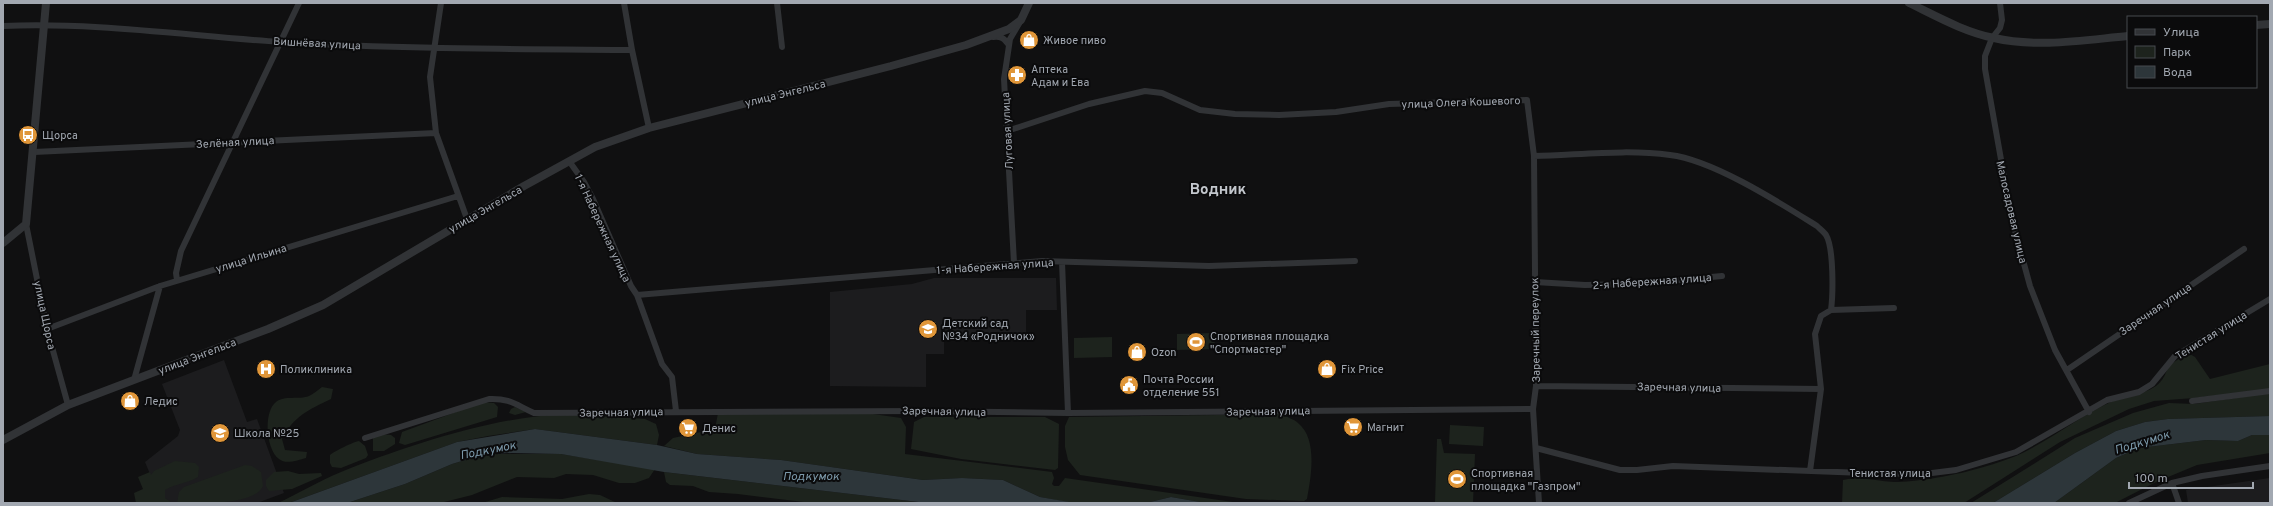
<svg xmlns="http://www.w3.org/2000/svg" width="2273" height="506" viewBox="0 0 2273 506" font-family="Overpass,sans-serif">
  <rect width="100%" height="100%" fill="#101011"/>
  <path fill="#1c1c1e" d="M934 278H1056L1057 310H1026V336L944 339V354H926V387L830 386V292L912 284Z
    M224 360 247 422 257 419 284 493 257 503H162L145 462 178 436 180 430 162 384Z
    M2270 478V503H2188L2186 490Z"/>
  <path fill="#1d231d" d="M1214 333 1215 349 1177 350V334Z
    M1112 337V357L1074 358V338Z
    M2188 353 2195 357 2210 379 2270 364V389L2194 398 2154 401 2129 409 2060 442 1964 503H1842L1843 480C1861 476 1877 481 1894 482 1915 482 1950 476 1969 471 1985 467 2001 462 2016 456 2050 441 2079 416 2113 401 2136 391 2161 396 2168 366Z
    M322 387 333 389 331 399C308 410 294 416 282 439L285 450 307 452 306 458C298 460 286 465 279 459 266 450 263 412 276 402 284 395 299 400 309 396 313 394 318 390 322 387Z
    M2270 393V416L2168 419 2145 422 2116 431 2075 453 1993 503H1971L2075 438 2133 413 2169 403 2194 404Z
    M483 402 494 403 498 407 497 417 405 445 399 443 402 432Z
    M515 407 526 412 515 415 509 413 511 409Z
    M718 413H866L901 418 906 427 905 454 1052 472 1054 478 1052 484 1054 486H1059L1065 478 1240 503H1206L1171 497 1146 503 1067 502 1040 497 1003 480 962 478 923 480 781 460 697 454 664 446 673 438 715 429Z
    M566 414 645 419 656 424 659 435 657 445 535 429 488 436 457 442 289 503H278C299 493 319 481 341 472 406 446 496 416 566 414Z
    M1281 414C1286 417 1294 419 1298 423 1318 439 1311 477 1307 499L1304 501 1246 499 1080 475 1068 460 1065 447V426L1069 417Z
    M924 417H1045L1059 424 1058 468 1055 470 961 459 911 449 914 422Z
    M1450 425 1484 427 1483 446 1449 444Z
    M381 434 391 435 395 438V444L384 451H373V438Z
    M2252 435H2270V453L2197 465 2156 482 2115 503H2054L2116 458 2139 448 2206 440 2238 441Z
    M1437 439H1441L1444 453 1475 454 1473 503 1435 502Z
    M359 441 365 446 368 455 366 458 341 468 332 467 330 463V455C335 451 353 442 359 441Z
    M485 454H561L655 469 649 478 635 483H619L593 475 566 474 554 478 517 477 472 495 440 503H347L405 484 452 464Z
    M175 461 195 463 199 467 198 477C187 484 176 483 165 490V498L172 503H136L134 493 143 489 138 477 150 472 151 475 154 471Z
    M245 465 252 466 261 472 263 486C254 506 199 503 177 503L179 492 184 487Z
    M288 471 299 474 321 473 322 476 292 489 269 491 266 486V480L274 472Z
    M664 472 927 503H812L738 494 709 492 693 486 670 485 666 482Z
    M589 494 600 495 617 503H482L502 497 562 499Z"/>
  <path fill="#2d363a" d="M2270 416V435H2252L2238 441 2206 440 2139 448 2116 458 2054 503H1993L2075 453 2116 431 2145 422 2168 419Z
    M535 429 657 445 697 454 781 460 923 480 962 478 1003 480 1040 497 1075 503H927L664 472 561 454 512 453 485 454 452 464 405 484 347 503H289L457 442Z
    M1171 497 1206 503H1146Z"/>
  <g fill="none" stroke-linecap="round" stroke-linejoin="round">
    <path stroke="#313336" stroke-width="6" d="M441 3 430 77 436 133 467 219
      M624 3 632 50 649 128
      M777 3 782 47
      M2000 3 2002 20 2000 28 1992 38 1985 56V69L2011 216 2030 286 2055 350 2089 412
      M3 26C95 22 189 36 281 42 397 49 515 49 632 50
      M993 37C1001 36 1004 38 1009 45
      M1007 131 1089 104 1145 91 1162 93 1200 110 1235 114 1279 115 1336 112 1389 104 1527 100 1534 156C1579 155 1626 149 1670 155 1713 160 1780 203 1817 226 1820 229 1824 232 1826 235 1834 248 1833 295 1831 310L1821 316 1815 334 1821 389 1810 471
      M34 152 436 133
      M1534 156 1536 386 1533 409 1539 503
      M569 161 584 182 593 199 631 286 637 295 662 364 672 377 676 411
      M26 224 47 329 68 405
      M1062 262 1068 413
      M1014 263 1004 79 1010 39 1020 22
      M177 280 176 273 181 251 299 3
      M1535 282 1585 285 1635 284 1722 276
      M637 295 1042 261 1209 266 1355 261
      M1831 310 1894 308
      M47 329 160 286 458 196
      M2067 370 2244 249
      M134 380 160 286
      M1536 386 1821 389
      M2192 401 2270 391
      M365 438 489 399C510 398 516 405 534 413L920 411 1068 413 1533 409
      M1536 448 1620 470H1637L1673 466 1864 473 1924 474 1956 470 2016 452 2107 400 2139 392 2152 384 2175 356 2270 299
      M2172 483 2179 503
      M2129 503 2172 483 2202 476 2270 466"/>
    <path stroke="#313336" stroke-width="8" d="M1909 3C1936 16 1964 32 1994 38 2038 48 2084 40 2128 36
      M2256 25 2270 24
      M3 243 26 224 46 3
      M3 440 68 405 268 329 323 305 524 186 595 147 649 128 891 66 966 45 1009 29 1021 20 1029 3"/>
  </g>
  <defs>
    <symbol id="shop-disc" viewBox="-11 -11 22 22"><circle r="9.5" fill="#e09639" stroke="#0b0b0c"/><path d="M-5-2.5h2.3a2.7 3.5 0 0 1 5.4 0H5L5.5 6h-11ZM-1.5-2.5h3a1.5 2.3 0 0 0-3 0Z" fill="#fff"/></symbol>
    <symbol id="pharmacy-disc" viewBox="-11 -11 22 22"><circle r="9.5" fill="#e09639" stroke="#0b0b0c"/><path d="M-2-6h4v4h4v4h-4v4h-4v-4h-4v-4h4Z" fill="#fff"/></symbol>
    <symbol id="bus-disc" viewBox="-11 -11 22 22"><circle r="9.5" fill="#e09639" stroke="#0b0b0c"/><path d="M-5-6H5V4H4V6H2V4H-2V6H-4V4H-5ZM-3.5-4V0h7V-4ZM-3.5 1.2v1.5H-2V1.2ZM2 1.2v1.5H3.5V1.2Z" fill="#fff"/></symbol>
    <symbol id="school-disc" viewBox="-11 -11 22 22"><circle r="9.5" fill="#e09639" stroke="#0b0b0c"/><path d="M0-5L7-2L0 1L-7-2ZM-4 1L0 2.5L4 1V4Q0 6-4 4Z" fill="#fff"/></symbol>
    <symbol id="stadium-disc" viewBox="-11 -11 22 22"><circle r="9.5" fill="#e09639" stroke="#0b0b0c"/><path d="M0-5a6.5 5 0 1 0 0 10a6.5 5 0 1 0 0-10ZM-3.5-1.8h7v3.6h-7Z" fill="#fff"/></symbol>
    <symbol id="hospital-disc" viewBox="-11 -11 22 22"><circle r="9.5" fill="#e09639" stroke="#0b0b0c"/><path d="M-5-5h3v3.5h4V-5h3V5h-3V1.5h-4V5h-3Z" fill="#fff"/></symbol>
    <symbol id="civic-disc" viewBox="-11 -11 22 22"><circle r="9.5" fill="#e09639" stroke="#0b0b0c"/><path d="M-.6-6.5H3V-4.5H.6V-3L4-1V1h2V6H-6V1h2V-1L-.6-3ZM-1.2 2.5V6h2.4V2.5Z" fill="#fff"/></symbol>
    <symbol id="supermarket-disc" viewBox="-11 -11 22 22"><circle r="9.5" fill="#e09639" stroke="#0b0b0c"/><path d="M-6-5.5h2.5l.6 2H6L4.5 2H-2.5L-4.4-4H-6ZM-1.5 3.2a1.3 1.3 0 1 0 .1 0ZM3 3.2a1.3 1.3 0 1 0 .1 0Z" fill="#fff"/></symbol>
  </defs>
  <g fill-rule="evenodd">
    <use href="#shop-disc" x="1018" y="29" width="22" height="22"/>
    <use href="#pharmacy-disc" x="1006" y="64" width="22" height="22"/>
    <use href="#bus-disc" x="17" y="124" width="22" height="22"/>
    <use href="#school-disc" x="917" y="318" width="22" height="22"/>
    <use href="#stadium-disc" x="1185" y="331" width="22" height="22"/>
    <use href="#shop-disc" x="1126" y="341" width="22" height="22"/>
    <use href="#hospital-disc" x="255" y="358" width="22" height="22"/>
    <use href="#shop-disc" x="1316" y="358" width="22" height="22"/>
    <use href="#civic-disc" x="1118" y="374" width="22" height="22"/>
    <use href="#shop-disc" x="119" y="390" width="22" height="22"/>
    <use href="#supermarket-disc" x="1342" y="416" width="22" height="22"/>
    <use href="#supermarket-disc" x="677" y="417" width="22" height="22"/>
    <use href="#school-disc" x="209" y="422" width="22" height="22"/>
    <use href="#stadium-disc" x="1446" y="468" width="22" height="22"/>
  </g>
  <g text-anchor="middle" stroke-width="4" stroke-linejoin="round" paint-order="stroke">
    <g font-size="11" fill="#a2a8b1" stroke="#0b0b0c" text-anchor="start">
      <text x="1043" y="44">Живое пиво</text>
      <text x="1031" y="73">Аптека<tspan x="1031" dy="13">Адам и Ева</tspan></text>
      <text x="42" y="139">Щорса</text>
      <text x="942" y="327">Детский сад<tspan x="942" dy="13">№34 «Родничок»</tspan></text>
      <text x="1210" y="340">Спортивная площадка<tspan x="1210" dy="13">"Спортмастер"</tspan></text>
      <text x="1151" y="356">Ozon</text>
      <text x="280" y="373">Поликлиника</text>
      <text x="1341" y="373">Fix Price</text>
      <text x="1143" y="383">Почта России<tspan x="1143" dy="13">отделение 551</tspan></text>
      <text x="144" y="405">Ледис</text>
      <text x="1367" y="431">Магнит</text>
      <text x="702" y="432">Денис</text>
      <text x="234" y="437">Школа №25</text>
      <text x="1471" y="477">Спортивная<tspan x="1471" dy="13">площадка "Газпром"</tspan></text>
    </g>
    <g font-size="11" fill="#a2a8b1" stroke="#0b0b0c">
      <text transform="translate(317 43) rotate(3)" y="4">Вишнёвая улица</text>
      <text transform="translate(785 93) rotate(-14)" y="4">улица Энгельса</text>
      <text transform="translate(1461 102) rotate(-2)" y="4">улица Олега Кошевого</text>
      <text transform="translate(1007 131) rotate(-93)" y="4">Луговая улица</text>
      <text transform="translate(235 142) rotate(-3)" y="4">Зелёная улица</text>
      <text transform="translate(485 209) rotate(-30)" y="4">улица Энгельса</text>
      <text transform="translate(2012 212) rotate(77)" y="4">Малосадовая улица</text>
      <text transform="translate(603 228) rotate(65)" y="4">1-я Набережная улица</text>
      <text transform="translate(251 258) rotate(-17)" y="4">улица Ильина</text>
      <text transform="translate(995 266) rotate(-4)" y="4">1-я Набережная улица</text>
      <text transform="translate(1652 281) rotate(-4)" y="4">2-я Набережная улица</text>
      <text transform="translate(2155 309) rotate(-34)" y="4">Заречная улица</text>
      <text transform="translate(45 315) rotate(78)" y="4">улица Щорса</text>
      <text transform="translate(1535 330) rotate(-91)" y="4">Заречный переулок</text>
      <text transform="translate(2211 335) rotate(-32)" y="4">Тенистая улица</text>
      <text transform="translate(197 356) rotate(-21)" y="4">улица Энгельса</text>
      <text transform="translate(1679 387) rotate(1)" y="4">Заречная улица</text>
      <text transform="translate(944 411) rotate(1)" y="4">Заречная улица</text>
      <text transform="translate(1268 411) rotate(-1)" y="4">Заречная улица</text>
      <text transform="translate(621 412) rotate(-1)" y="4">Заречная улица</text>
      <text x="1890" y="477">Тенистая улица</text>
    </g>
    <g font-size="12" font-style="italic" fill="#7c99aa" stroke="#0b0b0c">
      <text transform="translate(2142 442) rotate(-17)" y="4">Подкумок</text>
      <text transform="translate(488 450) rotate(-11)" y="4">Подкумок</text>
      <text x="811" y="480">Подкумок</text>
    </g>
    <g font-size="15" font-weight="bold" fill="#c3c7cd" stroke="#0b0b0c">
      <text x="1218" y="194">Водник</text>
    </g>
  </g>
  <rect width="2273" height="506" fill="none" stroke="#a2a8b1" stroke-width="8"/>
  <rect x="2127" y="16" width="130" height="72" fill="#0b0b0c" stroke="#474a4e"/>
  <rect x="2135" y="29" width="20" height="6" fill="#313336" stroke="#474a4e"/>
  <text x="2163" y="36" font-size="12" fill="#a2a8b1">Улица</text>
  <rect x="2135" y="46" width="20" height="12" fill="#1d231d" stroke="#474a4e"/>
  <text x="2163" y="56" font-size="12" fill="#a2a8b1">Парк</text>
  <rect x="2135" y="66" width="20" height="12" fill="#2d363a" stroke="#474a4e"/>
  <text x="2163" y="76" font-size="12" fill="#a2a8b1">Вода</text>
  <path d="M2129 482v6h124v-6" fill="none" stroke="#a2a8b1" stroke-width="2"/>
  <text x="2135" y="482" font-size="12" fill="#a2a8b1" stroke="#0b0b0c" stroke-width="3" paint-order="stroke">100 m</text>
</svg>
